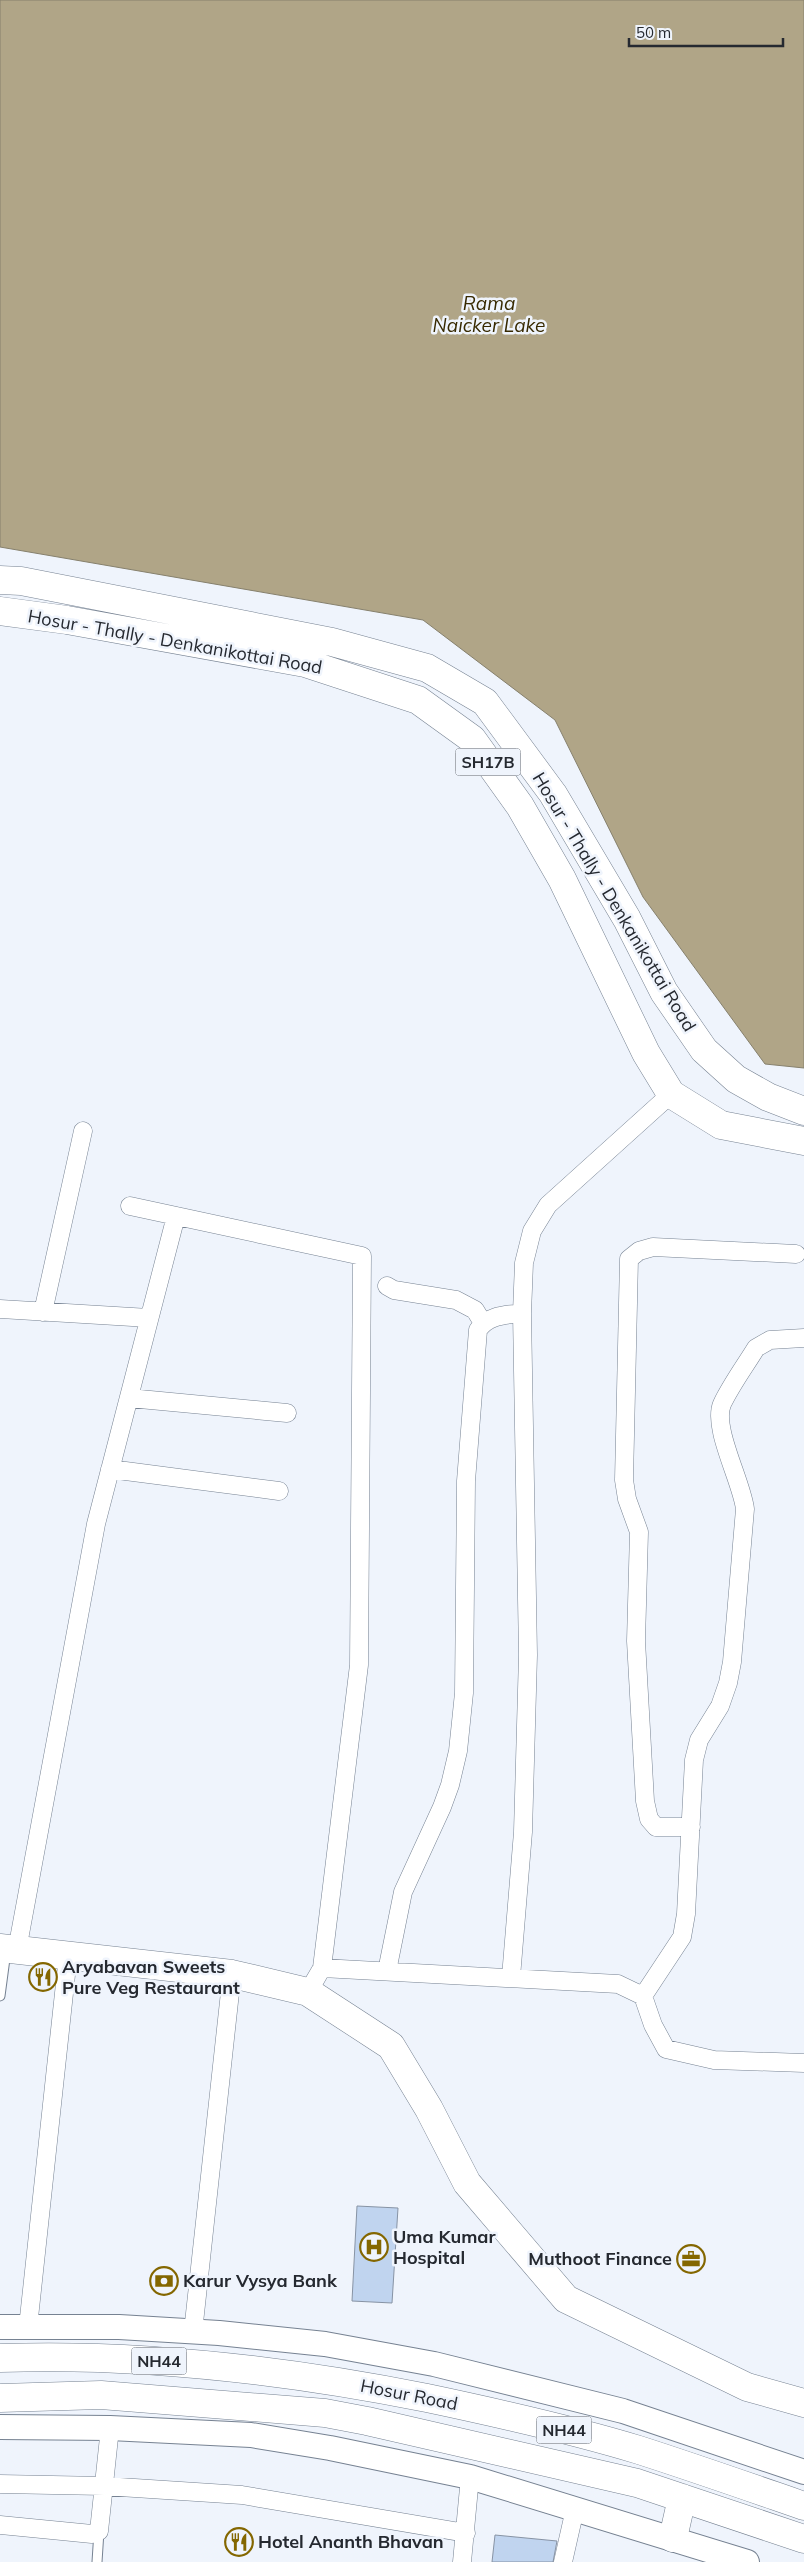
<svg xmlns="http://www.w3.org/2000/svg" width="804" height="2562" viewBox="0 0 804 2562" font-family="Mulish,sans-serif">
  <rect width="100%" height="100%" fill="#eff4fc"/>
  <path fill="#b0a587" stroke="#86806d" d="M0 0H804V1068L765 1064 643 897 555 720 423 620 0 547Z"/>
  <path fill="#c0d4ef" stroke="#8793a4" d="M357 2206 398 2208 392 2303 352 2301Z
    M495 2535 557 2541 553 2562H492Z"/>
  <g fill="none" stroke-linecap="round" stroke-linejoin="round">
    <defs>
      <path id="lane" d="M0 1996 6 1951
        M97 2562 99 2531"/>
      <path id="street" d="M130 1206 362 1256 359 1665 322 1968
        M387 1286 394 1290 456 1300 475 1310 483 1323
        M0 1309 149 1318
        M43 1312 83 1131
        M129 1398 287 1413
        M110 1469 279 1491
        M691 1827H656L649 1819 645 1801 636 1641 639 1532 627 1499 624 1480 629 1259 639 1251 653 1247 796 1254
        M17 1950 96 1524 176 1216
        M387 1971 403 1892 442 1807 450 1785 458 1751 464 1693 466 1481 478 1330C488 1315 505 1315 522 1313
        M511 1977 523 1832 528 1655 522 1313 524 1263 532 1231 548 1205 671 1094
        M308 1992 322 1968 618 1984 643 1996 653 2025 666 2049 714 2060 804 2063
        M643 1996 682 1937 686 1914 694 1760 699 1740 720 1706 728 1683 732 1662 745 1509C742 1482 712 1428 722 1404 731 1385 745 1366 756 1348L770 1340 804 1338
        M28 2327 68 1956
        M193 2332 232 1974
        M0 2484 104 2486 242 2495 466 2533
        M0 2525 92 2534 99 2531 110 2428
        M462 2562 470 2477
        M563 2562 575 2509"/>
      <path id="secondary" d="M0 2327H119L219 2333 325 2344 434 2364 623 2411 804 2472
        M0 2427 110 2428 251 2435 330 2448 470 2477 747 2562"/>
      <path id="primary" d="M0 580 21 581 332 642 427 668 485 702 553 794 627 919 664 992 704 1050 736 1079 768 1097 804 1111
        M0 611 67 620 305 663 418 700 472 739 520 806 562 879 646 1053 671 1094 721 1125 804 1141
        M0 1948 232 1974 308 1992 391 2046 429 2109 467 2183 566 2299 747 2387 804 2403"/>
      <path id="highway" d="M0 2358C143 2353 286 2370 427 2398 498 2413 570 2429 639 2450 695 2468 749 2487 804 2506
        M0 2398 101 2395 325 2413 367 2421 637 2483 804 2539
        M673 2538 682 2498"/>
    </defs>
    <use href="#lane" stroke="#768292" stroke-width="11"/>
    <use href="#street" stroke="#768292" stroke-width="19"/>
    <use href="#secondary" stroke="#768292" stroke-width="26"/>
    <use href="#primary" stroke="#768292" stroke-width="29"/>
    <use href="#highway" stroke="#768292" stroke-width="29"/>
    <use href="#lane" stroke="#fff" stroke-width="9"/>
    <use href="#street" stroke="#fff" stroke-width="18"/>
    <use href="#secondary" stroke="#fff" stroke-width="24"/>
    <use href="#primary" stroke="#fff" stroke-width="28"/>
    <use href="#highway" stroke="#fff" stroke-width="28"/>
  </g>
  <defs>
    <symbol id="restaurant-ring" viewBox="-11 -11 22 22"><circle r="9.5" fill="#eff4fc" stroke="#846700" stroke-width="1.5"/><path d="M-5-6h1v4h1v-4h1v4h1v-4h1v5L-1.5 .5V6h-2V.5L-5-1ZM5-6V6H3V1.5H1.5Q1.5-4 5-6Z" fill="#846700"/></symbol>
    <symbol id="hospital-ring" viewBox="-11 -11 22 22"><circle r="9.5" fill="#eff4fc" stroke="#846700" stroke-width="1.5"/><path d="M-5-5h3v3.5h4V-5h3V5h-3V1.5h-4V5h-3Z" fill="#846700"/></symbol>
    <symbol id="office-ring" viewBox="-11 -11 22 22"><circle r="9.5" fill="#eff4fc" stroke="#846700" stroke-width="1.5"/><path d="M-6-3h4V-5.5h4V-3h4V5H-6ZM-1-4.5V-3h2v-1.5ZM-6 0V1H6V0Z" fill="#846700"/></symbol>
    <symbol id="bank-ring" viewBox="-11 -11 22 22"><circle r="9.5" fill="#eff4fc" stroke="#846700" stroke-width="1.5"/><path d="M-6-4H6V4H-6ZM0-2.3a2.3 2.3 0 1 0 0 4.6a2.3 2.3 0 1 0 0-4.6Z" fill="#846700"/></symbol>
  </defs>
  <g fill-rule="evenodd">
    <use href="#restaurant-ring" x="27" y="1961" width="32" height="32"/>
    <use href="#hospital-ring" x="358" y="2231" width="32" height="32"/>
    <use href="#office-ring" x="675" y="2243" width="32" height="32"/>
    <use href="#bank-ring" x="148" y="2265" width="32" height="32"/>
    <use href="#restaurant-ring" x="223" y="2526" width="32" height="32"/>
  </g>
  <g text-anchor="middle" stroke-width="5" stroke-linejoin="round" paint-order="stroke">
    <g fill="#eff4fc" stroke="#62666d" stroke-width="1">
      <rect x="455.5" y="748.5" width="65" height="27" rx="4"/>
      <rect x="131.5" y="2347.5" width="55" height="27" rx="4"/>
      <rect x="536.5" y="2416.5" width="55" height="27" rx="4"/>
    </g>
    <g font-size="16" font-weight="bold" fill="#252930">
      <text x="488" y="768">SH17B</text>
      <text x="159" y="2367">NH44</text>
      <text x="564" y="2436">NH44</text>
    </g>
    <g font-size="18" fill="#252930" stroke="#eff4fc">
      <text transform="translate(175 642) rotate(10)" y="6">Hosur - Thally - Denkanikottai Road</text>
      <text transform="translate(614 902) rotate(59)" y="6">Hosur - Thally - Denkanikottai Road</text>
      <text transform="translate(409 2395) rotate(11)" y="6">Hosur Road</text>
    </g>
    <g font-size="18" font-weight="bold" fill="#252930" stroke="#eff4fc" text-anchor="start">
      <text x="62" y="1973">Aryabavan Sweets<tspan x="62" dy="21">Pure Veg Restaurant</tspan></text>
      <text x="393" y="2243">Uma Kumar<tspan x="393" dy="21">Hospital</tspan></text>
      <text x="672" y="2265" text-anchor="end">Muthoot Finance</text>
      <text x="183" y="2287">Karur Vysya Bank</text>
      <text x="258" y="2548">Hotel Ananth Bhavan</text>
    </g>
    <g font-size="19" font-style="italic" fill="#372900" stroke="#eff4fc">
      <text x="489" y="310">Rama<tspan x="489" dy="22">Naicker Lake</tspan></text>
    </g>
  </g>
  <path d="M629 38v8h154v-8" fill="none" stroke="#252930" stroke-width="2.5"/>
  <text x="636" y="38" font-size="15" fill="#252930" stroke="#eff4fc" stroke-width="4" paint-order="stroke">50 m</text>
</svg>
